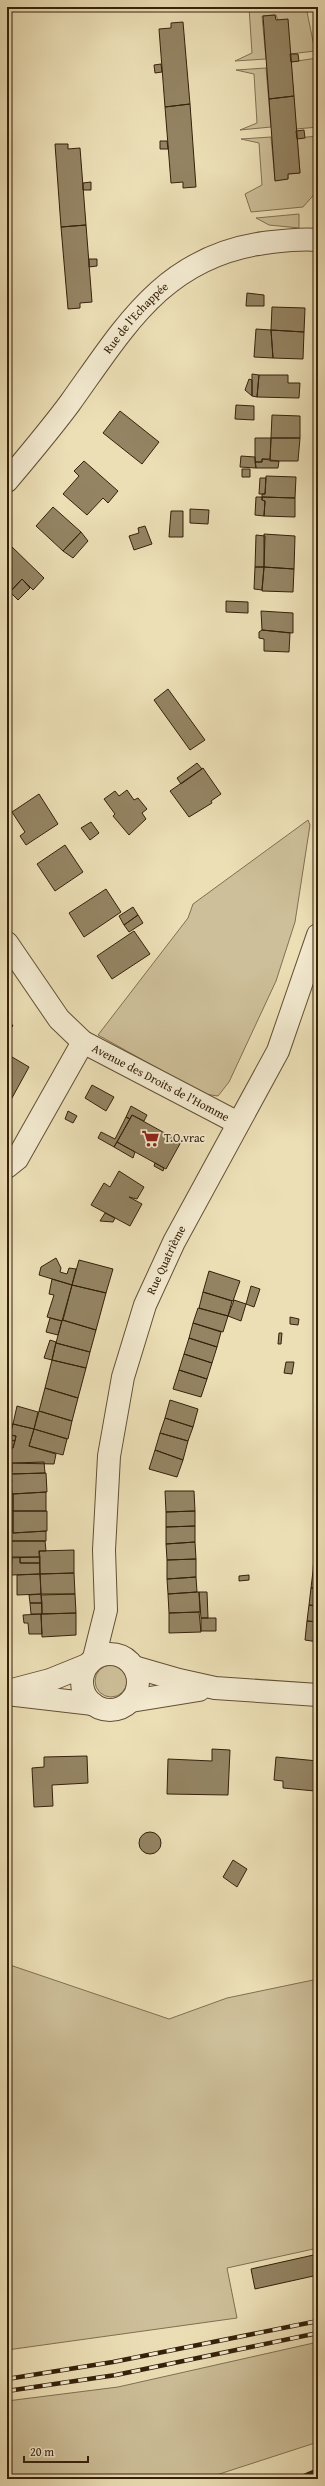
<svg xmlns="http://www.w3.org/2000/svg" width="325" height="2486" viewBox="0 0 325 2486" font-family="'Gentium Book Plus',serif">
  <rect width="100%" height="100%" fill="#ecdfb6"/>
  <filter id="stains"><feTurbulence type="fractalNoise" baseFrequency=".005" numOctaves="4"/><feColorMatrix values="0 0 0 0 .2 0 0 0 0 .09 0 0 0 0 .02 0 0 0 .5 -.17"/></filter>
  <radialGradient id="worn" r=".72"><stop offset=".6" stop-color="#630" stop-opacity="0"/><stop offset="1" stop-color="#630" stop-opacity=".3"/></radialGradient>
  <path fill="#cdbf99" stroke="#817052" d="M249 7H306L315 51 290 54 276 15 262 16 266 59 235 61 252 53Z
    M317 58 318 127 296 129 291 62Z
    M266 68 271 127 240 130 257 123 254 74 236 70Z
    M318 136V190L303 207 251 212 245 194 262 185 259 143 241 139 271 137 275 180 288 179V174L300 173 297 138Z
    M299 214V228L269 225 256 218Z
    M308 820 310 825 295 922 276 981 229 1082 218 1096 204 1094 98 1035 188 918 193 904Z
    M95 1681a16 16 0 1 1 32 0a16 16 0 1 1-32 0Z
    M7 1964 169 2019 227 1998 318 1979V2248L227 2268 237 2318 7 2350Z
    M318 2342V2442L204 2479H7V2401L118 2387Z"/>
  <path fill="#948463" stroke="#35210a" d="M275 15 276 20 288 19 294 96 269 99 263 16Z
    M183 22 190 104 165 107 159 29 171 28V23Z
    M290 54H298L299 61 291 62Z
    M161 64 162 72 155 73 154 65Z
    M294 96 300 173 288 174V179L275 181 269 99Z
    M190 104 196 187 183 188V182L171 183 165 107Z
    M304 130 305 138 297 139 296 131Z
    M160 141H167L168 149H160Z
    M55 144H68V149L80 148 86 225 61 227Z
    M91 182V190H83V183Z
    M86 225 92 302 80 303V308L68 309 61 227Z
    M89 259H97V266L89 267Z
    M247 293 264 295V306H246Z
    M272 307 305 308 304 332 271 330Z
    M256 329 271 330 273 358 254 357Z
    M271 330 304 332 303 359 273 358Z
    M252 374 259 375 257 397 252 396Z
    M259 375H288V383H300L299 398 257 397Z
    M249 379 252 380V396L245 390Z
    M236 405 254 406V420L235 419Z
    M120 411 159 442 142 464 103 433Z
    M272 415 300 416V438H271Z
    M255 438H271L270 459H262V462H255Z
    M271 438H300L298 461H270Z
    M241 456 255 457 256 468 240 467Z
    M262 459 279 461 278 468H256L255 462H262Z
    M84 461 118 491 108 503 103 498 87 515 63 494 79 476 74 471Z
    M242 469H250V477H242Z
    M266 476 296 477 295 498 262 497V494H265Z
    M260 478H266L265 494H259Z
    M256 497H262V500L265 501 264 516 255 515Z
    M262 497 295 498V517L264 516 265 501 262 500Z
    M53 507 81 532 63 551 36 526Z
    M190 509 209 510 208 524 190 523Z
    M171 511H183V537H169Z
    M145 526 152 544 134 550 129 536 139 533 138 528Z
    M81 532 88 541 73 558 63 551Z
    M264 534 295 536 294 569 264 567Z
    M256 535 265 536 264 567H255Z
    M10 545 44 578 33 590 22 579 10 592 7 589V548Z
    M255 567H264L262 590 254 589Z
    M264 567 294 569 293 592 262 591Z
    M22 579 30 588 18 600 10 592Z
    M226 601 248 602V613L226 612Z
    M261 611 293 613V633L262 630Z
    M262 630 290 633 289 652 264 651V639L259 638V632Z
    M168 689 205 740 190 750 154 700Z
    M197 763 202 769 181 784 177 778Z
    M203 768 221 794 211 801 212 803 189 817 170 791Z
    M127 790 134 800 138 798 147 809 142 813 146 819 129 835 113 816 115 814 104 799 115 791 119 796Z
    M39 794 58 824 26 845 20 836 25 832 12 812Z
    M91 822 99 833 90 840 81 828Z
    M65 845 83 872 55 891 37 864Z
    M106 889 121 912 84 937 69 913Z
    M133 907 138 915 124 925 119 916Z
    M138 915 143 923 129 932 124 925Z
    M134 931 150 954 112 979 97 956Z
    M7 1017 13 1026 7 1031Z
    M7 1054 29 1067 7 1107Z
    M92 1085 114 1097 106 1111 85 1098Z
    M131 1106 147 1115 144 1121 132 1115 130 1119 126 1117Z
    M68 1111 77 1116 73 1123 65 1119Z
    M132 1115 181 1142 166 1169 117 1142Z
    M126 1117 130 1119 114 1147 98 1138 101 1132 115 1139Z
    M117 1142 135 1152 133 1158 114 1147Z
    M155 1163 164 1168 163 1171 154 1166Z
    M119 1171 144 1187 137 1199 129 1197 142 1204 130 1226 91 1205 104 1183 110 1187Z
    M105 1213 115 1218 113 1222 100 1221Z
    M56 1258 61 1268 60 1272 67 1274 69 1268 76 1269 72 1285 39 1275 41 1267Z
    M79 1260 113 1269 106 1293 72 1285Z
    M209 1271 240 1281 233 1301 203 1292Z
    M52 1279 72 1285 62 1321 47 1317 54 1295 49 1294Z
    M72 1285 106 1293 96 1330 63 1320Z
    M251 1286 260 1289 254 1307 246 1304Z
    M203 1292 232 1301 228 1316 199 1308Z
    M234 1300 246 1304 241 1321 228 1316Z
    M198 1308 228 1316 223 1332 193 1323Z
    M290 1317 299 1319 298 1325 290 1324Z
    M50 1318 62 1321 58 1335 46 1332Z
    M62 1320 96 1330 90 1352 56 1343Z
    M193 1323 221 1332 217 1347 189 1338Z
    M279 1333H282L281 1344H278Z
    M316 1336H318V1354L314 1353Z
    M189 1338 217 1347 212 1363 184 1354Z
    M50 1340 56 1342 52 1360 44 1358Z
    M56 1343 90 1352 86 1368 52 1360Z
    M184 1354 212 1363 207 1379 179 1370Z
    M52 1360 86 1368 78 1398 45 1388Z
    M286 1362H294L292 1374 284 1373Z
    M179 1370 207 1379 201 1397 173 1389Z
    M45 1388 78 1398 72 1421 39 1411Z
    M170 1400 198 1409 193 1427 165 1418Z
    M17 1406 38 1412 34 1429 13 1424Z
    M39 1411 72 1421 68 1439 34 1429Z
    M165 1418 193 1427 188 1441 160 1433Z
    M7 1422 13 1424 10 1435 16 1436 15 1441 7 1439Z
    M13 1424 34 1429 29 1446 56 1454 54 1464 7 1463V1448H13L16 1436 10 1435Z
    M34 1429 67 1439 63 1455 29 1446Z
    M160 1433 188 1441 183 1460 155 1450Z
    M7 1439 15 1441 13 1448H7Z
    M155 1450 183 1460 177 1477 149 1469Z
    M44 1462 45 1473 11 1474 12 1482H9L8 1472H12V1463Z
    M46 1473 47 1492 12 1494 11 1474Z
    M165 1491H194L195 1511 166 1512Z
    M7 1492 13 1494V1511H7Z
    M46 1492V1511H13V1494Z
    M7 1511H13V1533L46 1531V1541H7Z
    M13 1511H47V1531L13 1533Z
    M195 1511V1526L166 1527V1512Z
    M195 1526V1542L166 1544V1527Z
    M317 1536 318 1537V1555H314Z
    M7 1541H45L46 1551H39L40 1557 7 1558Z
    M195 1542 196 1559 167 1560 166 1544Z
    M74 1550V1573L40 1574 39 1551Z
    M314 1555H318V1571H313Z
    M12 1557H20V1563H40V1574L11 1575Z
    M20 1557H40V1563H20Z
    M196 1559V1577L167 1579V1560Z
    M313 1571H318V1588H311Z
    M74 1573 75 1594H41L40 1574Z
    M40 1574 41 1594 17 1595V1575Z
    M249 1575V1580L239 1581V1576Z
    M196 1577 197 1592 168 1594 167 1579Z
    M311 1588H318V1606L309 1605Z
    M197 1592H199L200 1612 169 1613 168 1594Z
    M199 1592H207L208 1618H201Z
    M41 1594 42 1603H30L29 1595Z
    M75 1594 76 1613 42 1614 41 1595Z
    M30 1603H42V1614H31Z
    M309 1605 318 1606V1622L307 1621Z
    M199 1612 201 1632 169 1633V1613Z
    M76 1613V1635L42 1637 41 1614Z
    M41 1614 42 1634H29L28 1623H24L23 1615Z
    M201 1618H216V1631H201Z
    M307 1621 318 1622V1642L305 1640Z
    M212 1749 230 1750 228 1795 167 1794 168 1759 212 1761Z
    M87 1756 88 1783 52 1785 53 1806 34 1807 32 1768 44 1767V1757Z
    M276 1757 318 1761V1784H315V1791L283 1788V1781L274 1780Z
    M139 1843a11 11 0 1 1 22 0a11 11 0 1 1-22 0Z
    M233 1860 247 1869 237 1887 223 1877Z
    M318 2254V2275L255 2289 251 2269Z"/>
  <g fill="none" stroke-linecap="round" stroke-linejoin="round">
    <defs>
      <g id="minor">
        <path id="s1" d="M7 481C28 456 50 430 70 403 124 328 163 257 264 243 282 241 300 238 318 240"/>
        <path id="s2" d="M7 943 59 1019 83 1042 238 1123"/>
        <path d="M7 1167 17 1159 83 1042"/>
        <circle cx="110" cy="1682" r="28"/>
        <path id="s3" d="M94 1658 106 1610 104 1550 109 1456 123 1377 145 1305 174 1242 278 1051 318 935"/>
        <path d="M134 1667 179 1680 215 1688 318 1695"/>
        <path d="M12 1690 50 1680 87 1665"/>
        <path d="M7 1694 93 1704"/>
        <path d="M131 1701 199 1690"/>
      </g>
    </defs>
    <use href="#minor" stroke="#635035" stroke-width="24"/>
    <use href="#minor" stroke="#f3ead0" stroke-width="22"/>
    <defs>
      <path id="rail" d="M7 2379 113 2362 318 2321
        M7 2391 116 2375 318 2333
        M297 2479 318 2470"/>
    </defs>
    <use href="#rail" stroke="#35210a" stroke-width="4.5"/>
    <use href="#rail" stroke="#f3ead0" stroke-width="3" stroke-dasharray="9" stroke-linecap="butt"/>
  </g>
  <defs>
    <symbol id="supermarket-bare" viewBox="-9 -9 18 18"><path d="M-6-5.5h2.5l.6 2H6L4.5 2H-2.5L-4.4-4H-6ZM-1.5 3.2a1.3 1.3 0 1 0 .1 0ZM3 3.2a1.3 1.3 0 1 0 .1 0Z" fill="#8f2418" stroke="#f3ead0" stroke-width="2.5" paint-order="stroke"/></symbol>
  </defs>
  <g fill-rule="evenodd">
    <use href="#supermarket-bare" x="138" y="1126" width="25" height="25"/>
  </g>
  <g text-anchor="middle" stroke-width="3.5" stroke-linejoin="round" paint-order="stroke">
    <g font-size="12" fill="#35210a" stroke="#f3ead0">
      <text dy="4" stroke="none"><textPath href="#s1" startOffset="208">Rue de l'Echappée</textPath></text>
      <text dy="4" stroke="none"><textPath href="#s2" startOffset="213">Avenue des Droits de l'Homme</textPath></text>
      <text dy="4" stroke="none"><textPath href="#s3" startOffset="409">Rue Quatrième</textPath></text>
    </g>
    <g font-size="12" fill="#35210a" stroke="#f3ead0" text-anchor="start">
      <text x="164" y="1142">T.O.vrac</text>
    </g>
  </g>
  <rect width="325" height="2486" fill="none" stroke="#ecdfb6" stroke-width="24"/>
  <rect x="8" y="8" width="309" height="2470" fill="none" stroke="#35210a" stroke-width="2"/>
  <rect x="12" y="12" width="301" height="2462" fill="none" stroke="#35210a"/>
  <path d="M24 2456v6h64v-6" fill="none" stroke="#35210a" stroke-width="2"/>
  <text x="30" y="2456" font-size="12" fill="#35210a" stroke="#f3ead0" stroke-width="3" paint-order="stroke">20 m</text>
  <rect width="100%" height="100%" filter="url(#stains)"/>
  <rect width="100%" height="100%" fill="url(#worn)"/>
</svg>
